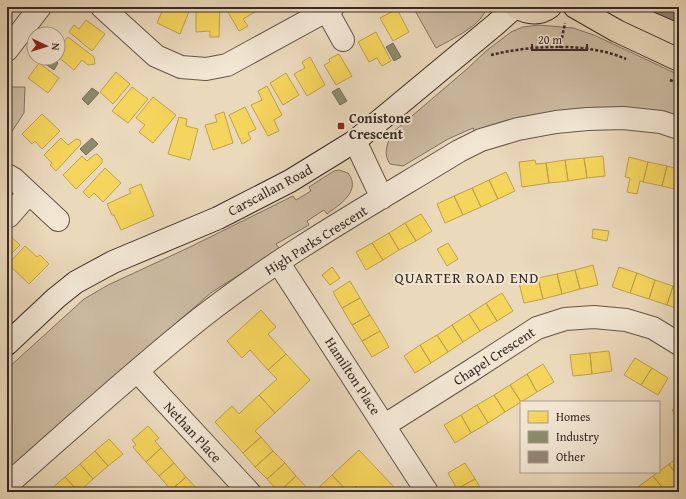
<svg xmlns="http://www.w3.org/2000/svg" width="686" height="499" viewBox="0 0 686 499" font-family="'Gentium Book Plus',serif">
  <rect width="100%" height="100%" fill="#ebd9bc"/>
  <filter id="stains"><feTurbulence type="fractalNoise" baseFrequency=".005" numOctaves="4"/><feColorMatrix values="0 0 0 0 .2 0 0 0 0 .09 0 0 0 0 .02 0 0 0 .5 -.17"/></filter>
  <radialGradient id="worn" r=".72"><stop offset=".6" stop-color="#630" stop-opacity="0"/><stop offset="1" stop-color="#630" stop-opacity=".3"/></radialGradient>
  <path fill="#ccbba2" stroke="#827263" d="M413 7H486C485 24 450 40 436 48Z
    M538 25 573 28 594 35 679 75V122L476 135 473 128 448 139 403 166 390 164C383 154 387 144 392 133L467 69 486 51 511 32 523 27Z
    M7 87H25L24 113 7 139Z
    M339 170 348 173C362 191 339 205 327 214L324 210 307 221 309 225 276 244 280 249 212 292 132 361 7 472V369L84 299 108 285 190 247 293 196 296 200 311 191 309 187 334 171Z"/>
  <path fill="#f6d55c" stroke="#bda14b" d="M164 7H185L190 9 180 34 157 23Z
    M196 7H220L219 37H210V31L196 32Z
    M225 7H252L255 12 243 19 248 26 239 31Z
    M397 9 409 32 393 41 380 18Z
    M86 20 105 34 92 51 69 32 74 25 79 29Z
    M376 32 391 61 382 66 377 58 369 62 358 42Z
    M68 37 94 57 95 64 88 65 82 60 74 70 58 57V46L60 47Z
    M339 54 352 76 336 85 324 65 330 62 329 59Z
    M310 57 325 85 307 96 294 74 305 68 302 62Z
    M39 63 59 78 48 93 28 78Z
    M116 72 130 84 113 104 100 92Z
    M286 73 299 95 283 105 270 83Z
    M267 86 282 115 274 120 279 131 268 136 251 105 262 100 258 91Z
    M132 87 148 99 128 123 112 111Z
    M153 97 176 115 153 143 139 132 145 125 136 118Z
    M245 107 256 129 248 133 251 139 242 144 229 115Z
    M224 112 233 143 213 150 205 125 217 122 215 115Z
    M42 114 60 131 42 149 35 141 32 144 22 134Z
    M179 117 187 119 186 126 198 129 190 160 168 154Z
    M61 138 68 145 76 139 80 140 81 144 56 171 50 165 52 163 44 155Z
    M97 154 102 159V163L76 189 63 175 82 156 87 161 94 155Z
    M603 156 605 176 587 178 584 158Z
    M629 157 648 162 643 182 640 181 637 194 627 192 630 178 625 177Z
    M584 158 587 178 568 181 565 160Z
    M535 160 536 164 546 163 549 183 522 187 519 162Z
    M565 160 568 181 549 183 546 163Z
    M648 162 667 166 662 186 643 182Z
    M667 166 679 169V190L662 186Z
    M105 168 121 183 103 202 94 193 89 198 83 192Z
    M506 172 515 191 498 199 489 180Z
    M489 180 498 199 481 207 472 188Z
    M141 184 154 216 121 230 114 215H112L107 204 131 193 129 189Z
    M472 188 481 207 463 215 454 196Z
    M454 196 463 215 445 223 437 204Z
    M421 214 432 231 416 241 405 223Z
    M405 223 416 241 399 250 389 233Z
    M593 229 609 231 607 241 592 238Z
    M7 233 20 245 7 258Z
    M389 233 399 250 383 260 372 243Z
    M372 243 383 260 366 270 356 252Z
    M448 243 458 259 447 266 437 249Z
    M25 246 37 257 40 255 49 264 29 284 8 264Z
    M593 265 598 285 580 289 575 270Z
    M332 267 340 278 330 285 322 275Z
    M619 267 637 273 630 293 612 287Z
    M575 270 580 289 562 294 557 274Z
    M637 273 655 280 649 299 630 293Z
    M557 274 562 294 543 299 538 278Z
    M538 278 543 299 524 303 519 283Z
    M655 280 673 286 667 305 649 299Z
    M350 281 360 298 342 308 333 292Z
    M673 286 679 288V309L667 305Z
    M502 293 513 311 497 321 486 303Z
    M360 298 370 315 352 325 342 308Z
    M486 303 497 321 480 331 469 314Z
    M261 310 276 327 268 334 286 354 268 370 250 350 242 358 227 341Z
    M469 314 480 331 463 342 452 325Z
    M370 315 380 331 362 341 352 325Z
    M452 325 463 342 448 352 437 335Z
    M380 331 389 347 372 357 362 341Z
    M437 335 448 352 431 363 420 345Z
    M420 345 431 363 415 373 404 356Z
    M609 351 612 371 592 374 590 353Z
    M590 353 592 374 573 376 570 355Z
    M286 354 310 380 275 413 259 395 277 379 268 370Z
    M635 358 652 368 641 385 624 375Z
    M543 364 554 382 537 392 527 374Z
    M652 368 668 378 658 395 641 385Z
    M527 374 537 392 521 402 510 385Z
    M510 385 521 402 505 412 494 395Z
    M259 395 275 413 255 431 261 437 243 453 215 422 232 406 239 414Z
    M494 395 505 412 488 423 477 405Z
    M477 405 488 423 471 433 461 415Z
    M679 405V420L672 410Z
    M461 415 471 433 455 443 444 425Z
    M148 426 159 438 155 441 161 448 146 462 133 447 136 445 132 440Z
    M261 437 273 451 255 467 243 453Z
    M109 439 123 454 108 466 95 451Z
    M161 448 174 463 159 476 146 462Z
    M359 450 395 488 391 492H361L356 486 350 492H348L332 475Z
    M95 451 108 466 93 479 80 464Z
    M273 451 285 463 267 479 255 467Z
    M679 457V479L669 464Z
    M174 463 186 477 171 490 159 476Z
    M285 463 296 476 279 492 267 479Z
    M465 463 475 479 457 489 448 473Z
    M80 464 93 479 79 492 65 477Z
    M669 464 679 479V482L666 492 653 476Z
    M332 475 348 492H314Z
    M296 476 308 489 305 492H279Z
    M653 476 666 492H641L638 487Z
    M65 477 79 492H54L51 489Z
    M186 477 199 491 173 492 171 490Z
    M475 479 483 492H459L457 489Z"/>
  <path fill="#8c8c6e" stroke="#726e58" d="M393 43 401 57 394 61 386 47Z
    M43 58H51L58 63 54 70 41 61Z
    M92 88 99 93 88 105 82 99Z
    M339 88 347 101 340 105 332 92Z
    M92 138 98 144 86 155 80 149Z"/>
  <path fill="#958573" stroke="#372924" d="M642 7H679V23Z"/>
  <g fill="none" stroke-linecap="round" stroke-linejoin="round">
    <defs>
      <path id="street" d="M102 7 156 56 181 67 206 69 227 65 333 7
        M327 11 343 40
        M7 50 40 7
        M355 141 382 198
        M7 175 14 179 58 220
        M9 216 29 193
        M278 262 427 492
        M137 371 249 492
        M385 425 469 372 537 328 565 319 594 317 626 320 653 328 679 344
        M7 485C71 429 135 370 202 317 282 254 372 204 459 151L481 140 518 129 556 122 587 119 623 118 661 122 679 128"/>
      <path id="secondary" d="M7 344 56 298 76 282 113 262 218 218 290 181 355 141 496 24 515 7"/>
      <path id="primary" d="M516 7C527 13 539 15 550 7
        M575 7 617 31 679 60"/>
    </defs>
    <use href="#street" stroke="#64554a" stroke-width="24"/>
    <use href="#secondary" stroke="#372924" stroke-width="24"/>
    <use href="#primary" stroke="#372924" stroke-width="24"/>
    <path stroke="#372924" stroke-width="2.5" stroke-dasharray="3 2" stroke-linecap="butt" d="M560 48 565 23
      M491 55C532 45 587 42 626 59
      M670 80 679 84"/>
    <use href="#street" stroke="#f2e6d3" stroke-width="22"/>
    <use href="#secondary" stroke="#f2e6d3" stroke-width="22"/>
    <use href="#primary" stroke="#ebd9bc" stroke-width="22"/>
  </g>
  <rect fill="#8f2418" stroke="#f2e6d3" stroke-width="1.5" x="337" y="122" width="8" height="8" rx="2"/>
  <g text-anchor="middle" stroke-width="4" stroke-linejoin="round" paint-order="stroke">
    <g font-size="14" font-weight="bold" fill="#372924" stroke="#f2e6d3" text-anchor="start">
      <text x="349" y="123">Conistone<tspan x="349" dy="16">Crescent</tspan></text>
    </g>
    <g font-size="14" fill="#372924" stroke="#f2e6d3">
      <text transform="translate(270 190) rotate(-28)" y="5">Carscallan Road</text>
      <text transform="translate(316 240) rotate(-32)" y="5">High Parks Crescent</text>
      <text transform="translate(494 356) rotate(-33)" y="5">Chapel Crescent</text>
      <text transform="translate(353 376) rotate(57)" y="5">Hamilton Place</text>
      <text transform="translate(193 432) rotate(47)" y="5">Nethan Place</text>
    </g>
    <g font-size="15" letter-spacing="1" fill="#372924" stroke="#f2e6d3">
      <text x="467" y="283">QUARTER ROAD END</text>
    </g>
  </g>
  <rect width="686" height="499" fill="none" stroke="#ebd9bc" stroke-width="24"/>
  <rect x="8" y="8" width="670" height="483" fill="none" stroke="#372924" stroke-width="2"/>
  <rect x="12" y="12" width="662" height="475" fill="none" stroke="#372924"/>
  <rect x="520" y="401" width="140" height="72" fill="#f2e6d3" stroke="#a79a8d"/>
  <rect x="528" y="411" width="20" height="12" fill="#f6d55c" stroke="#a79a8d"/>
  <text x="556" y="421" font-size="12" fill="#372924">Homes</text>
  <rect x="528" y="431" width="20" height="12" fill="#8c8c6e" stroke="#a79a8d"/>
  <text x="556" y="441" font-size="12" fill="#372924">Industry</text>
  <rect x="528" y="451" width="20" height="12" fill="#958573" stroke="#a79a8d"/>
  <text x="556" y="461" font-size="12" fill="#372924">Other</text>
  <g transform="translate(46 46) rotate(94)"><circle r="19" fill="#f2e6d3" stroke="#a79a8d"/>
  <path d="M0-3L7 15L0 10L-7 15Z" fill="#8f2418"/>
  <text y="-6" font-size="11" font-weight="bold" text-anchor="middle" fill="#372924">N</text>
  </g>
  <path d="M532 44v6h55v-6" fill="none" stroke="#372924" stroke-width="2"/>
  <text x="538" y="44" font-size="12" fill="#372924" stroke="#f2e6d3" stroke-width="3" paint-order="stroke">20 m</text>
  <rect width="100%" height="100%" filter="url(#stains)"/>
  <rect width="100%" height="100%" fill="url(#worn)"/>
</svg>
